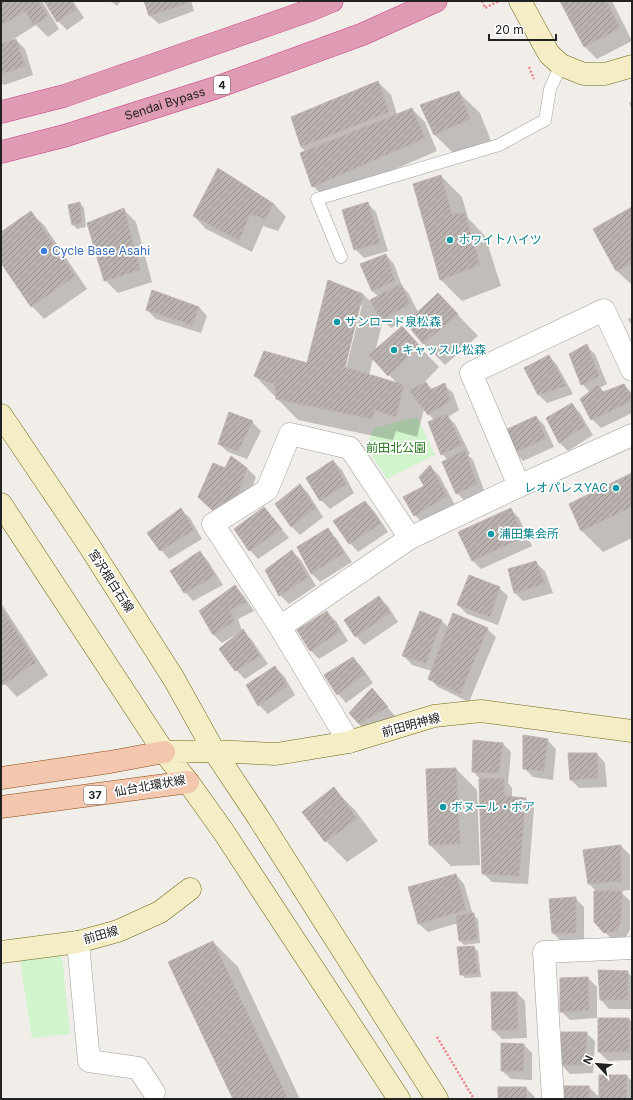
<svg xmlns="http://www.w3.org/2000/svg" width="633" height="1100" viewBox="0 0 633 1100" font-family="Inter,'Noto Sans JP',sans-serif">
  <defs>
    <pattern id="building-hatch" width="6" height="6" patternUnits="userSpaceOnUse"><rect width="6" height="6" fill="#bab2af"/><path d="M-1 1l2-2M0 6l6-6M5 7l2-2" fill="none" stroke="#97908e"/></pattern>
  </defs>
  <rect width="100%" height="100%" fill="#f1ede9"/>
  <path fill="#d1f4cd" d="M417 417 435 455 387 479 365 446 375 428Z
    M62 956 70 1034 32 1038 20 960Z"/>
  <path fill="#0003" fill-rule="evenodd" d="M1 1H42L59 29 48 37 36 25 9 42 16 40 25 49 33 75 4 85 1 82Z
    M45 1H73L84 18 67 30 58 21Z
    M110 1H121L117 6Z
    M145 1H191L194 11 159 24 150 16Z
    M562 1H612L632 41 597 59 584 46Z
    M378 82 391 95 397 115 412 109 425 122 437 151 326 199 313 186 306 152 301 147 292 117Z
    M458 92 480 113 491 141 456 156 435 135 421 106Z
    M632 101V109L629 103Z
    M219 170 274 204 286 217 278 231 263 226 252 252 206 229 194 216Z
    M441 176 462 197 468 218 485 236 501 286 462 301 441 280 414 185Z
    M80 203 84 208 86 227 77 229 73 225Z
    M367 203 376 212 388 251 364 258 355 249Z
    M123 209 136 222 152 282 118 293 105 280Z
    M632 209V285L617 271 595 229Z
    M31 213 44 225 87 289 44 319 32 306 1 262V233Z
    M386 255 394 264 402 286 409 294 418 312 438 294 478 336 445 365 424 344 407 323 415 314 391 328 383 320 375 352 402 328 439 367 422 385 426 383 433 390 444 385 453 393 459 410 448 417 455 424 470 454 468 455 473 460 485 493 466 502 457 493 448 460 442 454 435 421 424 409 417 437 396 431 393 440 298 420 255 376 308 364 363 294 373 304 378 296 372 291ZM359 305H362L345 372H343ZM373 358 389 375 399 385 369 376Z
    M153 292 199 307 207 316 201 333 156 319 147 310Z
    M632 317V326L628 319Z
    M586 346 595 354 607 384 599 388 604 393 624 385 632 393V413L601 428 592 419 590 392 582 384Z
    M549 356 557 365 573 394 547 403 538 394Z
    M572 404 580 413 593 435 568 451 559 442Z
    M536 417 544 425 554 447 523 461 515 452Z
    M252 422 261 431 247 459 228 452 219 444Z
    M333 461 342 470 354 493 330 509 321 500Z
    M430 467 439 475 455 505 423 524 415 515 426 486Z
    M247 468 256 477 247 502 221 518 200 497 226 470Z
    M632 474V538L603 552 582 531 570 504Z
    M300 485 308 493 323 517 300 535 291 526Z
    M365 502 374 511 388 532 358 552 350 543Z
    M181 510 190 518 202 539 169 559 161 550Z
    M511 510 519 518 532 546 481 569 473 561 460 532Z
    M272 517 289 538 258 559 250 550Z
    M327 529 336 538 352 562 320 582 312 574 299 547Z
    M292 551 301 560 316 586 289 604 280 595Z
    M200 553 208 561 223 585 193 601 185 592Z
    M536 563 545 571 553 593 523 601 515 593Z
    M235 586 243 595 254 611 238 619 242 631 251 639 268 664 245 679 236 670 238 634V633L222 643 214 635 201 611Z
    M499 588 508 596 498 625 467 614 458 605Z
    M379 597 388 606 398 622 364 645 356 636Z
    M1 603 48 675 17 697 1 680Z
    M327 613 336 621 348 641 319 659 310 650Z
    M442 621 448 627 487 629 496 637 469 702 438 687 430 679 432 671 412 665 404 656Z
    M353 658 361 666 373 683 346 703 338 694Z
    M275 667 284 676 295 695 268 714 259 705Z
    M372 689 395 716 368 732 359 724Z
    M547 740 556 749 553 780 533 777 524 768Z
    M503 744 511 752 508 783 512 788V798L526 799 534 808 528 884 492 882 483 873 481 780 473 771Z
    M597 754 605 763 607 787 579 788 571 780Z
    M456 769 477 790 480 865 451 866 430 845Z
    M334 789 355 810 378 841 347 862 326 841Z
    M621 846 630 855V890L620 891 630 901V930L624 940 614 941 605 932 597 892 589 884 585 851Z
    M456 875 464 884 473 915 478 919 480 943 464 945 460 941 458 923 428 932 419 924 410 888Z
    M575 898 584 907V941L562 942 553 933 550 900Z
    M213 942 238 967 300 1099H234Z
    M474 947 478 951 481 977 465 978 461 974Z
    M627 972 632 977V1009H609L601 1000Z
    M588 978 597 987V1018L570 1020 561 1011Z
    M517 993 525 1001 527 1038 502 1039 493 1030Z
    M629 1019 632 1022V1060L608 1061 599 1052Z
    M586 1033 595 1041 593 1073 570 1074 562 1065Z
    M524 1045 532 1053V1080L511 1079 502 1071Z
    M627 1076 632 1081V1099H600Z
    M589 1087 598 1096V1099H563Z
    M526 1088 535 1097V1099H499Z"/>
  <path fill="url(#building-hatch)" stroke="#c1b2ad" d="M1 1H38L48 16 34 25 25 11 1 26Z
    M44 1H71L76 9 57 22Z
    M144 1H186L187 3 149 16Z
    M560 1H606L620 28 584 47Z
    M16 39 25 66 1 74V44Z
    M378 81 389 112 301 147 291 117Z
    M459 91 470 119 434 135 420 105Z
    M412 108 425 138 312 187 300 153Z
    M218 168 274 204 265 219 250 214 239 240 193 216Z
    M441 175 452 214 465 213 480 265 440 280 413 184Z
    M80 202 82 223 72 225 68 205Z
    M368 202 380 243 354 250 342 210Z
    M632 207V263L616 271 593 229Z
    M124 208 140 270 104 281 87 223Z
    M31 211 75 276 31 307 1 263V232Z
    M386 254 395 281 372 291 360 264Z
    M328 280 363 294 345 367 404 385 396 417 375 410 372 419 276 399 275 385 254 376 264 351 307 363Z
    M401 284 410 304 381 320 370 300Z
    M152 290 199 307 192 325 146 310Z
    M438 293 458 314 423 344 406 323Z
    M402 326 419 345 388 376 369 355Z
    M587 344 599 376 581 385 569 354Z
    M549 355 566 386 538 395 524 368Z
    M426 382 430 390 445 383 450 401 428 415 409 390Z
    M624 384 632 398V401L591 420 580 399 598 385 603 392Z
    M572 403 585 426 559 443 546 418Z
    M229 412 253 421 238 451 218 444Z
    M447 414 462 445 441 455 428 422Z
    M536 416 546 438 514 453 503 431Z
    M465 450 477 484 456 494 442 462Z
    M231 456 247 468 238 494 212 510 198 497 213 463 225 468Z
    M333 460 346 484 320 501 306 478Z
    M430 465 447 496 414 516 403 497 424 486 419 477Z
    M632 473V507L581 531 569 504Z
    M300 484 315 508 291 527 275 504Z
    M365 501 381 523 349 544 333 521Z
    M264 507 282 529 249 551 234 529Z
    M181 508 194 530 160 551 147 533Z
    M511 508 524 537 472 561 458 532Z
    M328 528 344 553 311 574 297 547Z
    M292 550 308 577 279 596 265 570Z
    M200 551 215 576 184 593 170 571Z
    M536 561 545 584 514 593 508 569Z
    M469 575 500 587 490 617 457 605Z
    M235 585 246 602 230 610 234 621 213 635 199 611Z
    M379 596 390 613 355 637 344 620Z
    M1 608 36 662 3 685 1 682Z
    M327 611 340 632 310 651 297 630Z
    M420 611 442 620 426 663 402 656Z
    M453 613 488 628 460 694 428 679Z
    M243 629 260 656 235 671 219 649Z
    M353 657 365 674 337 695 324 675Z
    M275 666 287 686 258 706 246 685Z
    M372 688 388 707 359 724 349 713Z
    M523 735 548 739 544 771 523 769Z
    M473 740 503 743 499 773 472 772Z
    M568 753H597L598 778 570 780Z
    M456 768 460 844 429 845 426 769Z
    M504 778V796L526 798 519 876 482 874 479 779Z
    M334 787 357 819 325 842 302 812Z
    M621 845V881L588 884 583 850Z
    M456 874 466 910 418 924 408 887Z
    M594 891H622L621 921 616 931 604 933 594 922Z
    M576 897V933H552L549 899Z
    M474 913 477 939 459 941 456 916Z
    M213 941 288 1099H233L168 962Z
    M474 946 478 973 460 975 457 947Z
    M598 970 628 971V1000H600Z
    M588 977 589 1010 560 1012V978Z
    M491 992H517L518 1030H492Z
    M598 1018H629V1052H598Z
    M561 1032H587L585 1065H561Z
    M501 1043 524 1044 523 1071H501Z
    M599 1075H627L626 1099H599Z
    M562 1086H589V1099H562Z
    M498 1087H526L527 1099H498Z"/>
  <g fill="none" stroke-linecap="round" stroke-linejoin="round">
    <defs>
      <path id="lane" d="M341 257 317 199 499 145 545 120 550 89 561 65"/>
      <path id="street" d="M519 486 471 373 604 310 632 370
        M280 627 410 538 519 486 632 435
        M349 742 280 627 213 524 267 490 290 434 350 448 410 538
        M78 942 89 1061 138 1068 154 1092
        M553 1099 544 952 632 948"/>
      <path id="secondary" d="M520 1 549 54 561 65 584 74H605L632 66
        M1 415 88 544 174 679 214 751 258 817 437 1099
        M1 504 164 752 188 782 223 831 399 1099
        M164 752 214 751 276 754 349 742 434 716 481 711 632 731
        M1 952 78 942 118 931 160 912 190 889"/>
      <path id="primary" d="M1 778 110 762 164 752
        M1 807 188 782"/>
      <g id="highway">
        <path d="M1 112 64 96 308 11 332 1"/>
        <path id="s1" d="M1 152 64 136 215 88 363 34 436 1"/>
      </g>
    </defs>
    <use href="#lane" stroke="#9f9f9f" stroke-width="13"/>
    <use href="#street" stroke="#9f9f9f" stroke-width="23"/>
    <use href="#secondary" stroke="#6f6812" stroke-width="23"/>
    <use href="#primary" stroke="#8e4d11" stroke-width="23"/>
    <use href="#highway" stroke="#c93c87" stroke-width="23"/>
    <path stroke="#eb8089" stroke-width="2.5" stroke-dasharray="2 2" stroke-linecap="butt" d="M482 1 485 8 499 1
      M529 67 534 79
      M437 1037 474 1099"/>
    <use href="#lane" stroke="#fff" stroke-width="12"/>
    <use href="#street" stroke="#fff" stroke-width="22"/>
    <use href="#secondary" stroke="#f4edc5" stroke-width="22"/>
    <use href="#primary" stroke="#f2c7ad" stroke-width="22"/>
    <use href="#highway" stroke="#df9bb4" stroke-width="22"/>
  </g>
  <g fill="#0f9aa8" stroke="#fff" stroke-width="1.5">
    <circle cx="450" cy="240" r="4"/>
    <circle cx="337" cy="322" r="4"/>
    <circle cx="394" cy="350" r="4"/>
    <circle cx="616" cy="488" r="4"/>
    <circle cx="491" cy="534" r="4"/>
    <circle cx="443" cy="807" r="4"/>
  </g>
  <circle fill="#3f7fe0" stroke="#fff" stroke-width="1.5" cx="44" cy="251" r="4"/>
  <g text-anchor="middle" stroke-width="3.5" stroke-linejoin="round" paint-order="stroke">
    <g fill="#fff" stroke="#646464" stroke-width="1">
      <rect x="214" y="76" width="16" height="18" rx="3"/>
      <rect x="84" y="786" width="22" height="18" rx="3"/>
    </g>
    <g font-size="11" font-weight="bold" fill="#222">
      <text x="222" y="89">4</text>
      <text x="95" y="799">37</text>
    </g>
    <g font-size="12" fill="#222" stroke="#fff">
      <text dy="4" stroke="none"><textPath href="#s1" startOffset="171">Sendai Bypass</textPath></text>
      <text transform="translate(111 581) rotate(57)" y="4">宮沢根白石線</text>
      <text transform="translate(411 725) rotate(-15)" y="4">前田明神線</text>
      <text transform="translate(150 786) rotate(-10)" y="4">仙台北環状線</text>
      <text transform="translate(101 935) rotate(-16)" y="4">前田線</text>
    </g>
    <g font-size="12" fill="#0d838f" stroke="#fff" text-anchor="start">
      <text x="458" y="244">ホワイトハイツ</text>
      <text x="345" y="326">サンロード泉松森</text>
      <text x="402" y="354">キャッスル松森</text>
      <text x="608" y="492" text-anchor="end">レオパレスYAC</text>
      <text x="499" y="538">浦田集会所</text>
      <text x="451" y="811">ボヌール・ポア</text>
    </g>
    <g font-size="12" fill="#366cbe" stroke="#fff" text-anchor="start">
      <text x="52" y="255">Cycle Base Asahi</text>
    </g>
    <g font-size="12" fill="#227619" stroke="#fff">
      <text x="396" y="452">前田北公園</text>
    </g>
  </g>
  <rect width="633" height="1100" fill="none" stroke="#222222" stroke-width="4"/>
  <g transform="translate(597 1064) rotate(296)" stroke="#ffffff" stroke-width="3" paint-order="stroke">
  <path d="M0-3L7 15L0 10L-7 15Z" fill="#222222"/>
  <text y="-6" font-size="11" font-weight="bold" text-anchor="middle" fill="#222222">N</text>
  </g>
  <path d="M489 34v6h67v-6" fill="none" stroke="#222222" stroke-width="2"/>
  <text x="495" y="34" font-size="12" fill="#222222" stroke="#ffffff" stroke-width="3" paint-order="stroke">20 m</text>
</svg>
